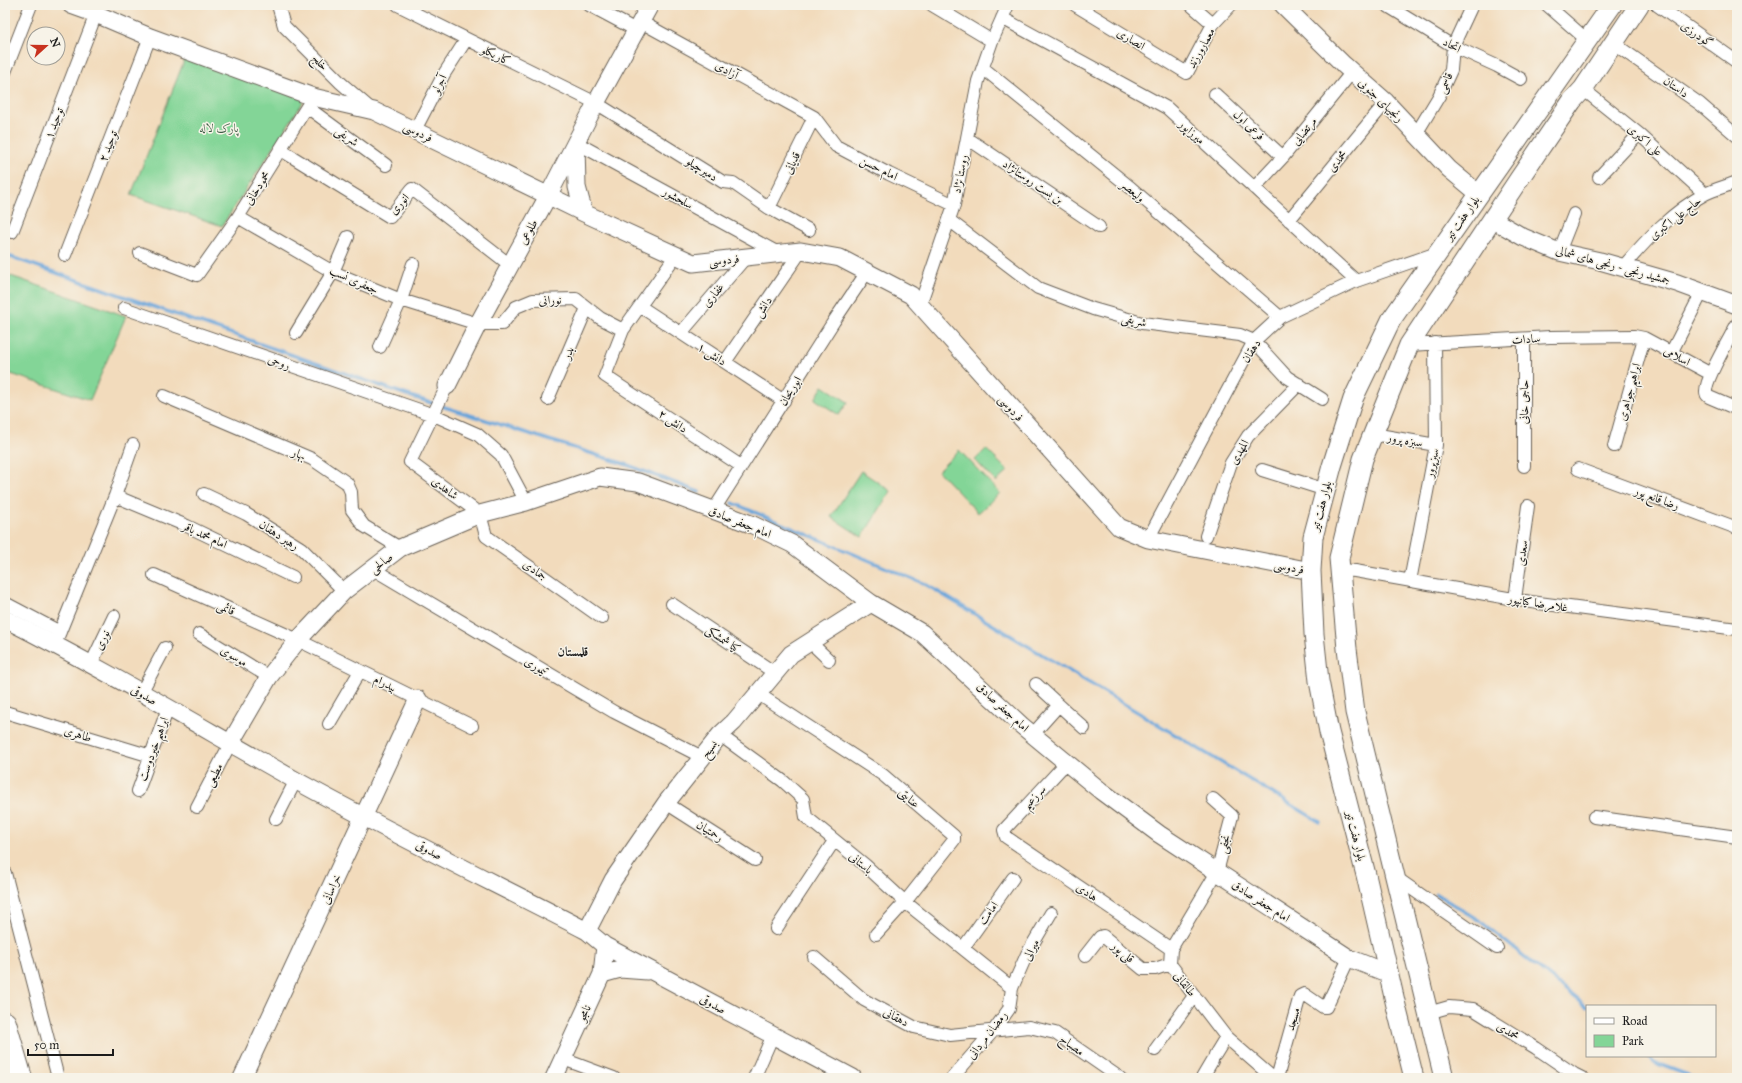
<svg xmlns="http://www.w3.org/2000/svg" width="1742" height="1083" viewBox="0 0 1742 1083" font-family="'IM FELL Great Primer',Amiri,serif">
  <rect width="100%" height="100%" fill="#f7f3e8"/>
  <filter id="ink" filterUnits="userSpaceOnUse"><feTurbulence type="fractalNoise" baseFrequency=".025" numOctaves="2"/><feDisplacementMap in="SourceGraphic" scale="8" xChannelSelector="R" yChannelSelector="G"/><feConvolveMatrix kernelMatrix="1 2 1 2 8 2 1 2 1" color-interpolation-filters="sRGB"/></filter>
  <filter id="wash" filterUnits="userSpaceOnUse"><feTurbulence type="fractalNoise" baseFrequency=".012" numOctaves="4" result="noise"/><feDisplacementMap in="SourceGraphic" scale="16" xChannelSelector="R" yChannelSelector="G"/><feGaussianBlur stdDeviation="0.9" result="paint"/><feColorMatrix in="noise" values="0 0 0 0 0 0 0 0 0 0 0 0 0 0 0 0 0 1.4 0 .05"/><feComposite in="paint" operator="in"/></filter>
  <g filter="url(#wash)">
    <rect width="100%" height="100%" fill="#f2dbbc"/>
    <path fill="#83d597" stroke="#50785a" d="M186 56 305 99 222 226 131 195Z
      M5 274 126 316 90 400 5 372Z
      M823 386 848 402 839 415 815 399Z
      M986 449 1008 471 996 482 975 460Z
      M959 450 1000 493 978 513 938 471Z
      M861 471 891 491 862 537 831 517Z"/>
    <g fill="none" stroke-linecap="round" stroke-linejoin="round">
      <path stroke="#6aa5da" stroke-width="3.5" d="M5 255 413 397 625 464 699 492
        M733 503 925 584 1320 822
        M1436 894 1480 921 1587 1007
        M1648 1056 1658 1064 1696 1078"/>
    </g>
  </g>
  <g filter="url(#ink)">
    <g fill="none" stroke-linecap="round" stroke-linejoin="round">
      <defs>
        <path id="street" d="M278 5 284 26 341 83 371 109
          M398 5 596 103 723 182 733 183 769 208 809 230
          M589 5 636 30
          M932 5 992 41
          M1075 5 1187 73 1213 24 1231 5
          M1191 5 1213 24
          M1386 5 1453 46 1497 66 1521 79
          M1547 5 1587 40
          M1657 5 1737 62
          M1002 18 1167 108 1356 281
          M641 22 814 117 836 146 889 174 954 205
          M1613 43 1700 104 1737 136
          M983 68 1131 188 1280 317
          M5 72 31 5
          M1583 89 1639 134 1705 194
          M1215 94 1283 157
          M307 107 386 165
          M415 130 444 74 466 40
          M1416 134 1439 96 1451 70 1453 46 1472 5
          M967 138 1099 227
          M575 142 780 254
          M281 150 390 217 412 189 510 265
          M1599 177 1639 134
          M1254 188 1283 157 1352 72
          M769 208 814 117
          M238 217 333 272 401 300 478 324H502L516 307 533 300 576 299 600 318 623 330
          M949 220 1038 288 1093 309 1142 323 1240 335 1254 341 1287 377 1322 399
          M1289 220 1386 102
          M12 232 96 14
          M1559 252 1574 214
          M140 253 197 275 238 217 313 97
          M65 255 150 37
          M676 255 623 330 605 376 741 466
          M1623 267C1646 240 1673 211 1705 194 1715 189 1727 186 1737 182
          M920 305 954 205 978 81 992 41 1008 5
          M641 307 784 401
          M124 308 434 415 477 434 501 455 526 502
          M1737 324C1730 338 1705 379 1706 392 1706 395 1707 395 1709 397L1737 409
          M296 333 333 272 348 237
          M681 333 746 257
          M1524 339V466
          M1409 345 1550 337 1634 336 1644 338 1711 374
          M380 347 401 300 413 264
          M1671 353 1702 292
          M725 362 801 251
          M447 386 410 462 480 514 486 536 602 618
          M164 396 312 459 347 483 351 492 352 510 364 526 400 548
          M548 399 587 308
          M1373 434 1436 445
          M1614 446 1644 338
          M1578 469 1737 528
          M1262 470 1326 490
          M204 494 246 514 301 548 344 591
          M115 496 187 526 293 577
          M713 511 834 321 867 272
          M1206 536 1231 463 1248 436 1299 384
          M1148 539 1254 341 1280 317 1356 281 1437 253
          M373 569 614 712 702 757
          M1341 570 1355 571 1531 602 1737 629
          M154 575 298 640 472 726
          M1410 581 1436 445 1435 343
          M1515 599 1528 506
          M5 603 60 632
          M672 604 775 673
          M199 634 269 677
          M809 641 829 660
          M55 644 115 496 133 445
          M91 664 114 616
          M1036 684 1084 728
          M141 693 165 648
          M757 693 883 775 954 836V840L905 902 876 934
          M5 712 151 756
          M329 724 360 671
          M1033 734 1058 706
          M720 735 783 781 803 799 806 817 865 865 905 902 1012 988
          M1067 762 1004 830 1006 837 1171 949
          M138 791 168 708
          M1213 799 1232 816 1217 872 1171 949 1170 964 1226 1037 1273 1078
          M666 803 755 860
          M197 807 231 742
          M1594 817 1737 837
          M276 819 296 780
          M5 873 58 1078
          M1395 877 1497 948
          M776 929 834 841
          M963 948 1013 878
          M1085 956 1100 937 1103 936 1143 969H1155L1170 964
          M814 957 864 1000 914 1027 950 1035 1029 1027 1055 1033 1120 1078
          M1428 1013 1449 1007 1473 1009 1536 1048 1574 1074 1582 1078
          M1155 1050 1194 996
          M1215 1055 1226 1037
          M563 1059 614 1078
          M754 1078 773 1035
          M952 1078 994 1030 1009 1009 1012 988 1027 954 1051 913
          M1202 1078 1212 1061
          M1277 1078 1300 996 1304 994 1323 1007H1326L1349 958"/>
        <path id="secondary" d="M71 5 96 14 150 37 313 97 374 111 584 213 693 263 801 251 840 258 911 295 1119 527 1148 539 1311 571
          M1283 5 1344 65 1386 102 1449 169 1479 194
          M576 144 577 187 584 213
          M1492 219 1523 237 1559 252 1600 261 1677 283 1737 305
          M447 386 478 324 548 196 596 103 650 5
          M5 619C104 669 199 726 295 780 391 833 490 881 587 931L605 946 853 1078
          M231 742 269 677 298 640 344 591 400 548 480 514 526 502 600 477 638 482 753 525 792 544 871 603 922 633 1021 725 1101 791 1159 834 1349 958 1389 974
          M587 931 613 880 666 803 720 735 734 722 791 654 871 603
          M602 974 620 969 647 971
          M242 1078 418 699
          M554 1078 602 974 605 946"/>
        <path id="primary" d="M1414 1078 1397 1010 1366 875 1329 732 1319 681 1314 634 1311 571 1313 537 1332 466 1353 399 1391 320 1612 5
          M1444 1078 1355 712 1347 649 1339 558 1363 459 1409 345 1519 179 1572 101 1583 89 1639 5"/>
        <path id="highway" d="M5 1023 21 1078"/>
      </defs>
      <use href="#street" stroke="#675f54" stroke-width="14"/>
      <use href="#secondary" stroke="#675f54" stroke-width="19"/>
      <use href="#primary" stroke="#675f54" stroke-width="21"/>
      <use href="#highway" stroke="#675f54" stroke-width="24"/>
      <use href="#street" stroke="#fff" stroke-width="12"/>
      <use href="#secondary" stroke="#fff" stroke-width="17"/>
      <use href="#primary" stroke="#fff" stroke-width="19"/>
      <use href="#highway" stroke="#fff" stroke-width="22"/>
    </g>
  </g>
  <g text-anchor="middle" stroke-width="3" stroke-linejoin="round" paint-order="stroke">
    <g font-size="12" fill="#1c1c1c" stroke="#f7f3e8">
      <text transform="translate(1697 34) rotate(35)" y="4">گودرزی</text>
      <text transform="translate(1131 39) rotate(31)" y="4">انصاری</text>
      <text transform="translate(1452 45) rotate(28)" y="4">اتحاد</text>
      <text transform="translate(1201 48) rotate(-61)" y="4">معمارورزند</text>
      <text transform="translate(496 55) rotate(26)" y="4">کاریکلو</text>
      <text transform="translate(320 62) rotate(45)" y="4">خلج</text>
      <text transform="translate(727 70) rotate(29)" y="4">آزادی</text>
      <text transform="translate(1445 83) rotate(-66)" y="4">قاسمی</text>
      <text transform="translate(439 84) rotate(-62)" y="4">آجرلو</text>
      <text transform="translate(1676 87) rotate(35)" y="4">داستان</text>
      <text transform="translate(1381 100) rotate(44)" y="4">رنجیهای جنوبی</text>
      <text transform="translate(54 123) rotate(-69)" y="4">توحید ۱</text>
      <text transform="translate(1249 125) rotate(43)" y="4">فرعی اول</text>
      <text transform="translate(1304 131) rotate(-51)" y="4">مرتضایی</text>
      <text transform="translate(418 132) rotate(26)" y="4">فردوسی</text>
      <text transform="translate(1192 132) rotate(42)" y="4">میرزاپور</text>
      <text transform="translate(347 136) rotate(36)" y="4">شریفی</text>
      <text transform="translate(1645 140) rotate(41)" y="4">علی اکبری</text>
      <text transform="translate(108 146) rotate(-69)" y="4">توحید ۲</text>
      <text transform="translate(1337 161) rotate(-51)" y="4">محمدی</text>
      <text transform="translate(792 163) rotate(-64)" y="4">قدیانی</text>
      <text transform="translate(879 168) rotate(27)" y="4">امام حسن</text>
      <text transform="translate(702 169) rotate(32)" y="4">دمیرچیلو</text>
      <text transform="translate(960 174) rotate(-79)" y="4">روستا نژاد</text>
      <text transform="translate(1033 182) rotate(34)" y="4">بن بست روستانژاد</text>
      <text transform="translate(257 188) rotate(-57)" y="4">محمودخانی</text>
      <text transform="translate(1133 191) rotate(40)" y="4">ولیعصر</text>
      <text transform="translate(678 198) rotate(29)" y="4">سلحشور</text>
      <text transform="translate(399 204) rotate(-48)" y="4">انوری</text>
      <text transform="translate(1462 218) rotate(-55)" y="4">بلوار هفت تیر</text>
      <text transform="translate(1675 218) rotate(-38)" y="4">حاج علی اکبری</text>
      <text transform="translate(528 232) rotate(-61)" y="4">طلوعی</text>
      <text transform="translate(724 260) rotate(-6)" y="4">فردوسی</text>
      <text transform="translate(1613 265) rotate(15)" y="4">جمشید رنجی - رنجی های شمالی</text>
      <text transform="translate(354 280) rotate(24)" y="4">جعفری نسب</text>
      <text transform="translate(713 295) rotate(-50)" y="4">غفاری</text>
      <text transform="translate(550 300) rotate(-2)" y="4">نورانی</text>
      <text transform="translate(763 307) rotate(-56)" y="4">دانش</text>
      <text transform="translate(1134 320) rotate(13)" y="4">شریفی</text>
      <text transform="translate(1526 339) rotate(-4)" y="4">سادات</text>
      <text transform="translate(1251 351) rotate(-57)" y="4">دهقان</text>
      <text transform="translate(568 353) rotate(-67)" y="4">بدر</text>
      <text transform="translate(712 354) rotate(33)" y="4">دانش ۱</text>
      <text transform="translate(1677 356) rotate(28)" y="4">اسلامی</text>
      <text transform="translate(279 362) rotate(19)" y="4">روحی</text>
      <text transform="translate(790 391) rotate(-58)" y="4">ابوریحان</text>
      <text transform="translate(1629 392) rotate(-75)" y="4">ابراهیم جواهری</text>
      <text transform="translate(1524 402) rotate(-90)" y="4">حاجی خانی</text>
      <text transform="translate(1011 408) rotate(48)" y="4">فردوسی</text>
      <text transform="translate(673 421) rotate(34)" y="4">دانش ۲</text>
      <text transform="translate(1405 440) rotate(10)" y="4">سبزه پرور</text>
      <text transform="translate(1239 452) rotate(-60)" y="4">المهدی</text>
      <text transform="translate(299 454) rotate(23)" y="4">بهار</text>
      <text transform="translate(1432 463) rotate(-78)" y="4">سبزپرور</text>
      <text transform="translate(445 488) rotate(37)" y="4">شاهدی</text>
      <text transform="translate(1657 498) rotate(20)" y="4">رضا قانع پور</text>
      <text transform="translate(1321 506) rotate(-75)" y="4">بلوار هفت تیر</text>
      <text transform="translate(740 522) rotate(22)" y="4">امام جعفر صادق</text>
      <text transform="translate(205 535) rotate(25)" y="4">امام محمد باقر</text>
      <text transform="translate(279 535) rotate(33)" y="4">رهبر دهقان</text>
      <text transform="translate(1522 553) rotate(-82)" y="4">سعدی</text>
      <text transform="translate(381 563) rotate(-38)" y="4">صالحی</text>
      <text transform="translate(1289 567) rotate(11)" y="4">فردوسی</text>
      <text transform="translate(535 570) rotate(35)" y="4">جمادی</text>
      <text transform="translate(1538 603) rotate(9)" y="4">غلامرضا کیانپور</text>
      <text transform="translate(226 608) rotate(24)" y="4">قائمی</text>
      <text transform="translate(723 639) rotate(34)" y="4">کیا شمشکی</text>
      <text transform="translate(102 640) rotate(-65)" y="4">نوری</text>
      <text transform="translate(234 656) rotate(31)" y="4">موسوی</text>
      <text transform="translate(536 666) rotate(31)" y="4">تیموری</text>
      <text transform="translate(385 683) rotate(26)" y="4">بیدرام</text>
      <text transform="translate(144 695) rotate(29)" y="4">صدوقی</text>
      <text transform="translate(1003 707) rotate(43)" y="4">امام جعفر صادق</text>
      <text transform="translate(78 734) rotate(17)" y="4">طاهری</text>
      <text transform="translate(153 749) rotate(-70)" y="4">ابراهیم خیردوست</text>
      <text transform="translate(709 749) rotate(-52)" y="4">بسیح</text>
      <text transform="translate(214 775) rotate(-63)" y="4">مطیعی</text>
      <text transform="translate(1034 797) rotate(-47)" y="4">سرزعیم</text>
      <text transform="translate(909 798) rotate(41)" y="4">عنایتی</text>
      <text transform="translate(710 831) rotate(32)" y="4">رحمتیان</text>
      <text transform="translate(1356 836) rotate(76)" y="4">بلوار هفت تیر</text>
      <text transform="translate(1224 844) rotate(-75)" y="4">نجفی</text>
      <text transform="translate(429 850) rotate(27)" y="4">صدوقی</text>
      <text transform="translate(861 863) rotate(40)" y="4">باستانی</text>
      <text transform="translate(331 889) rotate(-65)" y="4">خراسانی</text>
      <text transform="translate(1087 892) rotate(34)" y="4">هادی</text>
      <text transform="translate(1261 901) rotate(33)" y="4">امام جعفر صادق</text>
      <text transform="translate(988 913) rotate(-54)" y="4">امامت</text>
      <text transform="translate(1031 950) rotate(-62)" y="4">میرالی</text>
      <text transform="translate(1123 952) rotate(40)" y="4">قلی پور</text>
      <text transform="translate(1185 984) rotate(52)" y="4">طالقانی</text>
      <text transform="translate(713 1004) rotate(28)" y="4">صدوقی</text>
      <text transform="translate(584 1013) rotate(-65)" y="4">نامجو</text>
      <text transform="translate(896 1017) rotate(28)" y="4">دهقانی</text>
      <text transform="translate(1293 1019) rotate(-74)" y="4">مسجد</text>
      <text transform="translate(1508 1031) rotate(31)" y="4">محمدی</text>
      <text transform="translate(987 1035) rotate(-52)" y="4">رمضان مردانی</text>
      <text transform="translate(1072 1045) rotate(36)" y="4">مصباح</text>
    </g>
    <g font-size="12" fill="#405d47" stroke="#f7f3e8">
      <text x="219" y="132">پارک لاله</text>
    </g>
    <g font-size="13" font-weight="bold" fill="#1c1c1c" stroke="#f7f3e8">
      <text x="573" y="656">قلمستان</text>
    </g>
  </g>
  <rect width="1742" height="1083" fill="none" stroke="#f7f3e8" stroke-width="20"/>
  <rect x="1586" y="1005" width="130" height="52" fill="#f7f3e8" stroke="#9f9d96"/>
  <rect x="1594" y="1018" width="20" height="6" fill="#ffffff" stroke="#9f9d96"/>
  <text x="1622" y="1025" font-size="12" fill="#1c1c1c">Road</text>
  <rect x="1594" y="1035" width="20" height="12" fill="#83d597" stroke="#9f9d96"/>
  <text x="1622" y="1045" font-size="12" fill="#1c1c1c">Park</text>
  <g transform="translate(46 46) rotate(69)"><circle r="19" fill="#f7f3e8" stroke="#9f9d96"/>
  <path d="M0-3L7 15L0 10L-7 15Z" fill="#c8321e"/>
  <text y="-6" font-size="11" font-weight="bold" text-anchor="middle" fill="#1c1c1c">N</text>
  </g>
  <path d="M28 1049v6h85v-6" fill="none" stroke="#1c1c1c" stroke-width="2"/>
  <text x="34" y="1049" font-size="12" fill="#1c1c1c" stroke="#f7f3e8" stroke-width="3" paint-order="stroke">50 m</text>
</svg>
